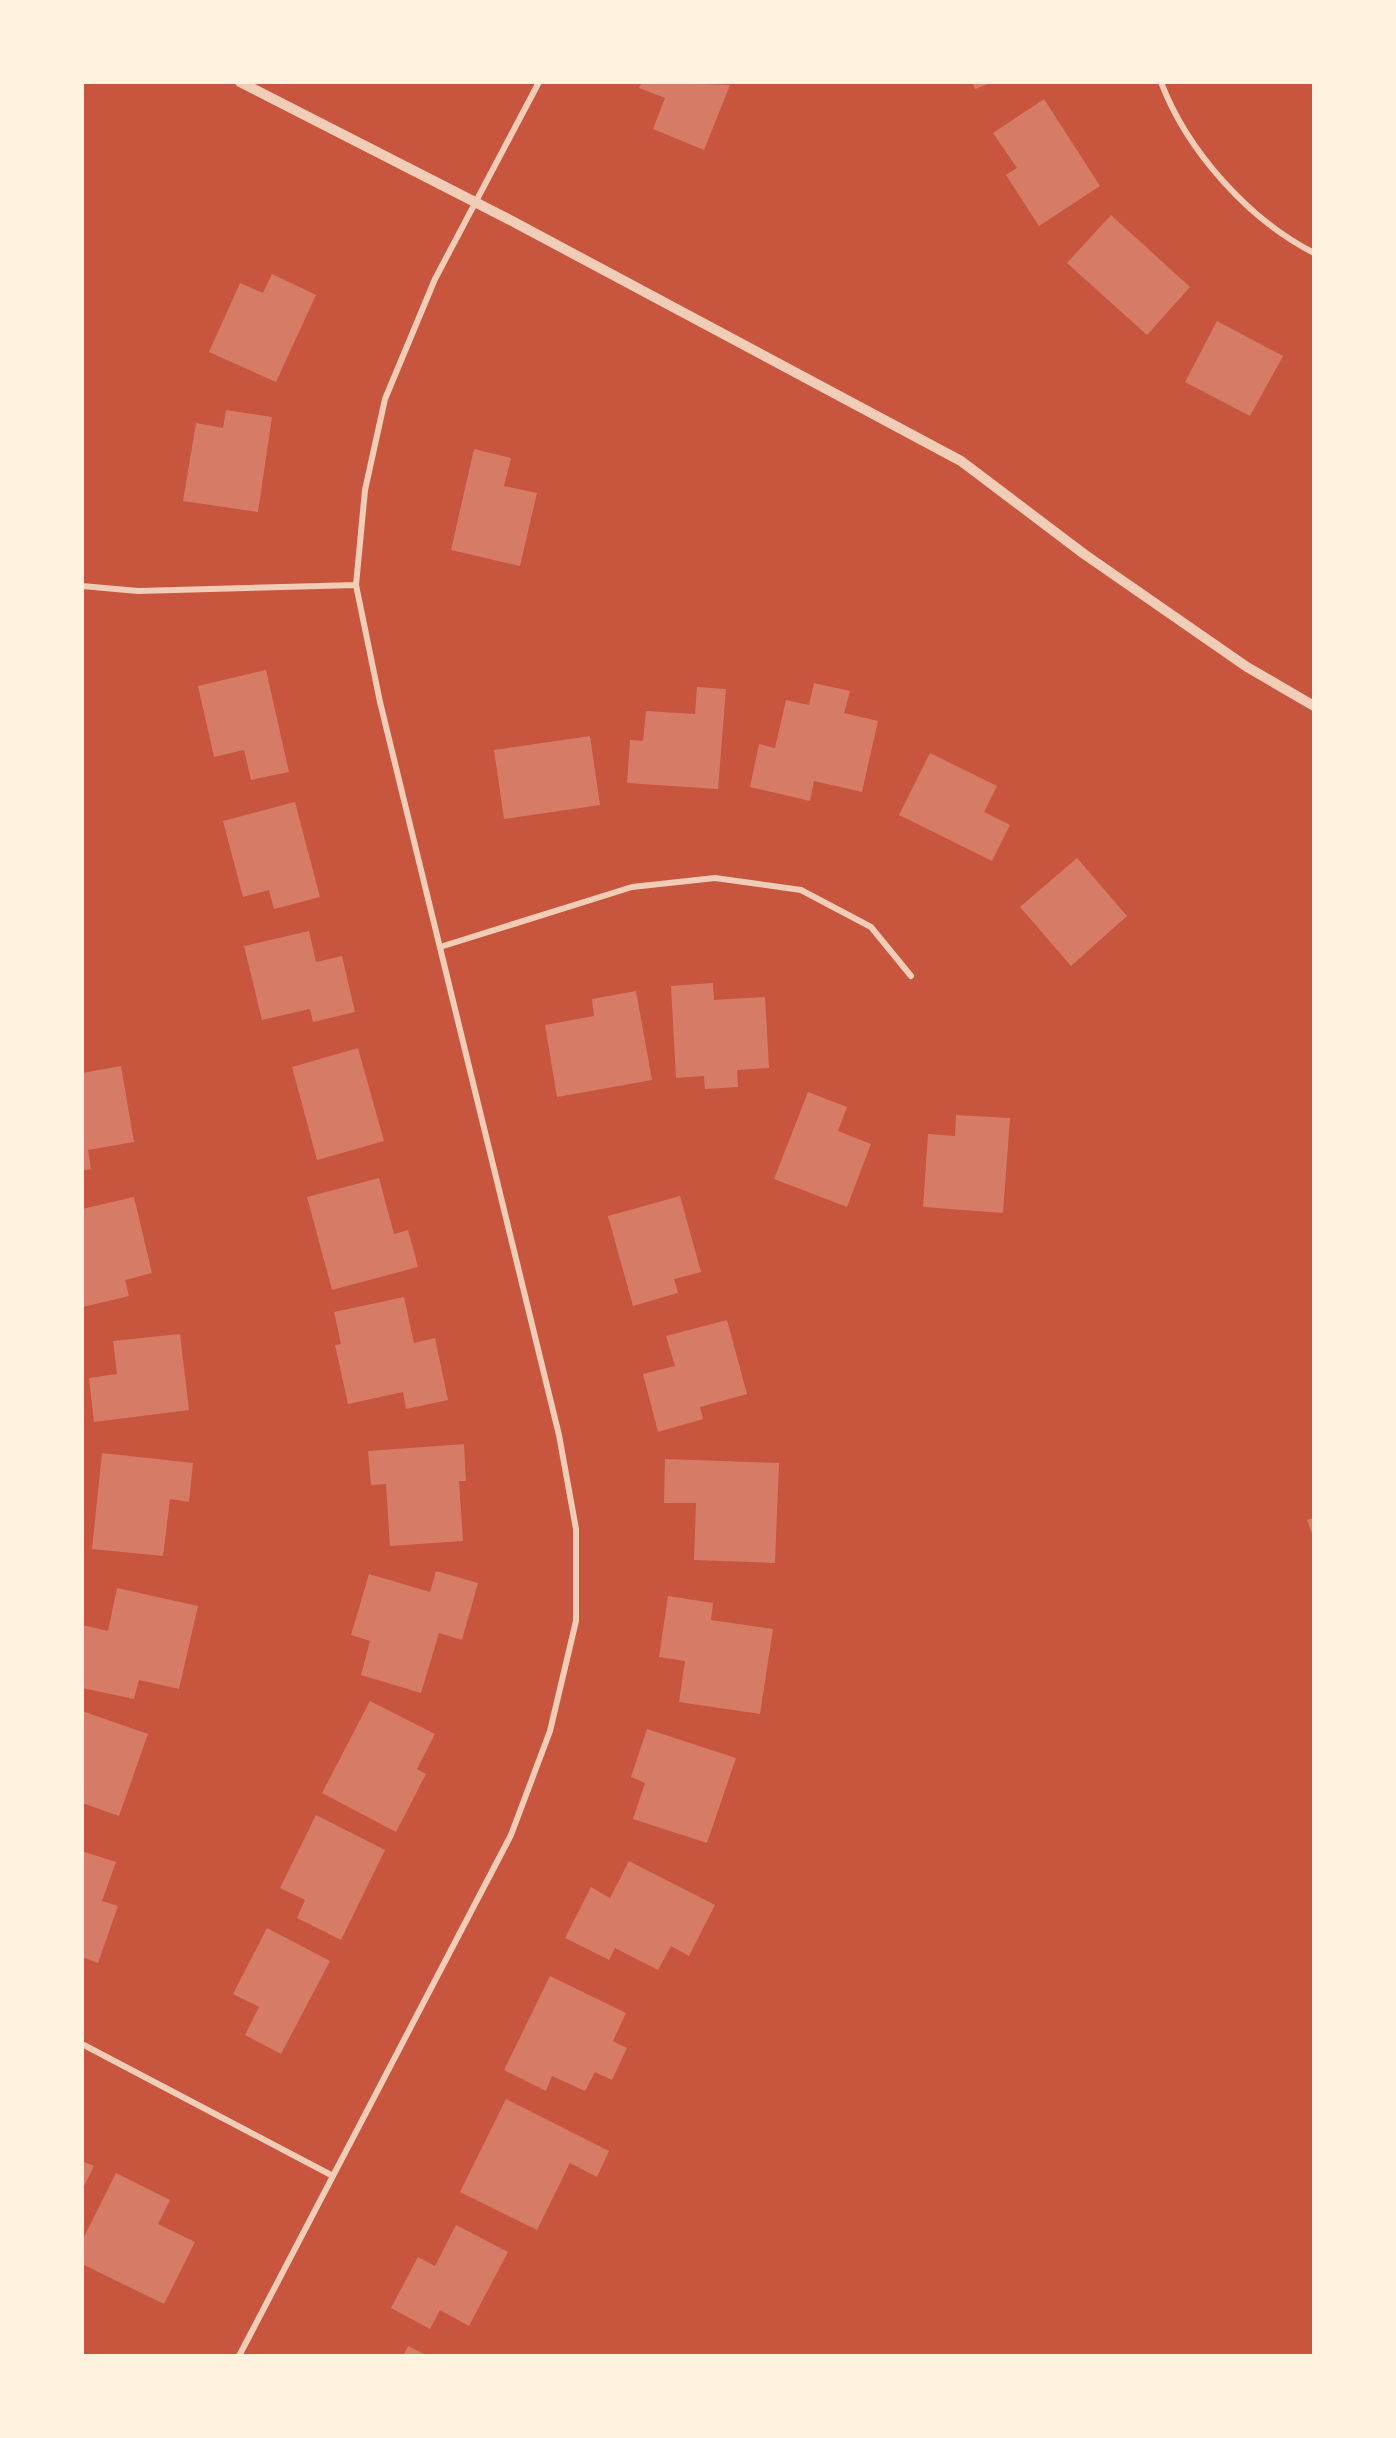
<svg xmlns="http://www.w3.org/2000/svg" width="1396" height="2438" viewBox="0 0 1396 2438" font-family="'Alegreya Sans',sans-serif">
  <rect width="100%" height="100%" fill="#c8553d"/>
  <path fill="#d67c66" d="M642 82 730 85 704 150 653 129 665 98 639 88Z
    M972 82H991V83L975 89Z
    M1044 99 1100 186 1039 226 1006 175 1017 168 993 133Z
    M1111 215 1190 287 1147 335 1067 263Z
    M272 274 316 295 276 382 209 352 240 283 263 293Z
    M1217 321 1283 356 1250 416 1185 382Z
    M226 410 272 417 258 512 183 501 196 423 223 428Z
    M474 449 511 458 504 486 537 493 520 566 451 550Z
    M266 670 289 772 251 780 244 750 214 757 198 686Z
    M814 683 850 691 844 713 878 721 862 792 814 781 810 801 750 787 759 744 775 748 786 700 809 705Z
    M697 687 726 689 718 789 627 783 630 740 643 741 646 711 695 714Z
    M590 736 600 805 504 819 494 750Z
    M930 753 997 786 984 812 1010 825 992 861 899 815Z
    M295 802 320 897 274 909 269 890 243 897 223 821Z
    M1077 858 1127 916 1071 966 1020 907Z
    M309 931 316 962 342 956 355 1012 313 1022 310 1009 262 1020 244 946Z
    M713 983 714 1000 765 997 769 1068 737 1070 738 1087 705 1089 704 1076 676 1078 671 986Z
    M636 991 652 1080 557 1097 545 1025 594 1016 592 999Z
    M358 1048 384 1141 317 1160 292 1067Z
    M121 1066 134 1142 88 1150 91 1169 82 1171V1073Z
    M808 1092 847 1107 838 1131 871 1144 847 1207 774 1179Z
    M956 1115 1010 1118 1003 1213 923 1207 928 1134 955 1136Z
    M379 1178 394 1234 408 1230 418 1267 332 1290 307 1197Z
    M680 1196 701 1272 674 1279 678 1293 633 1306 608 1216Z
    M134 1197 152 1273 125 1280 129 1296 83 1307 82 1209Z
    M404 1297 414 1343 435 1338 448 1400 406 1409 403 1392 348 1404 335 1345 341 1344 334 1312Z
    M727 1320 747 1394 700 1407 703 1419 658 1432 643 1374 675 1366 666 1336Z
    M180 1334 189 1410 94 1422 89 1378 117 1374 113 1341Z
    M464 1444 466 1481H459L463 1541 390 1546 386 1484 371 1485 368 1451Z
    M102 1453 193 1463 189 1502 170 1499 163 1556 92 1549Z
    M665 1459 779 1463 775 1563 694 1560 696 1503H664Z
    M1314 1518V1536H1313L1307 1520Z
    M436 1571 478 1583 462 1640 439 1633 421 1693 361 1675 370 1641 351 1635 369 1574 430 1592Z
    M117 1588 198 1606 179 1689 139 1680 134 1699 82 1688V1625L108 1631Z
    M668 1596 713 1603 711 1620 773 1629 760 1714 679 1702 685 1661 659 1657Z
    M370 1701 435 1734 417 1769 426 1774 396 1832 322 1793Z
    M82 1711 148 1734 119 1816 82 1803Z
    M647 1729 736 1758 707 1843 633 1819 645 1783 631 1777Z
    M316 1815 385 1850 341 1940 297 1918 305 1900 280 1888Z
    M82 1851 116 1862 102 1901 118 1906 98 1963 82 1957Z
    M629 1861 715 1905 689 1956 671 1946 658 1970 615 1948 609 1960 565 1938 591 1887 610 1898Z
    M267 1928 330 1961 281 2054 245 2035 259 2007 233 1994Z
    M550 1976 626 2013 613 2041 627 2048 612 2080 595 2072 585 2091 552 2076 546 2091 504 2070Z
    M506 2099 609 2151 597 2177 570 2163 537 2230 460 2192Z
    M82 2161 94 2166 82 2190Z
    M116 2173 170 2200 158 2224 195 2242 164 2304 82 2264V2241Z
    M456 2225 508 2252 469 2326 440 2310 430 2329 391 2308 418 2257 435 2266Z
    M408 2346 428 2356H403Z"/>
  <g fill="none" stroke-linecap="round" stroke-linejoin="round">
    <path stroke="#f1ccb7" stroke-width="6" d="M1161 82C1187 151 1249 220 1314 253
      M82 586 138 591 356 585
      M440 947 632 887 715 878 801 890 871 927 911 976
      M82 2044 333 2176
      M239 2356 511 1835 550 1731 576 1621V1529L559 1435 380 702 356 585 365 490 385 399 435 279 539 82"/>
    <path stroke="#f1ccb7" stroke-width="10" d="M240 82 512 221 961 461 1084 554 1247 667 1314 706"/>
  </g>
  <rect width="1396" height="2438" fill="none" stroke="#fff3e0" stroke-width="168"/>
</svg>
